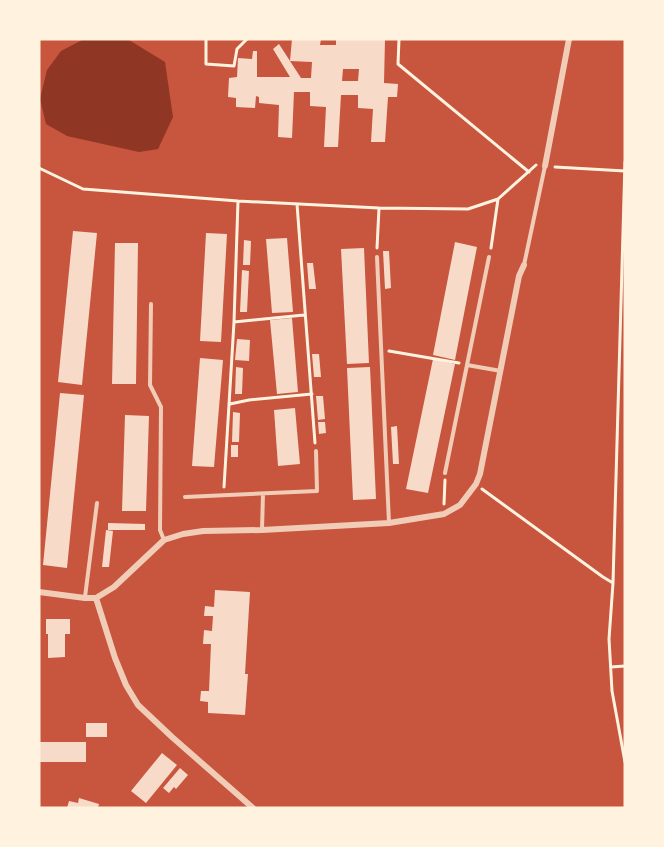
<svg xmlns="http://www.w3.org/2000/svg" width="664" height="847" viewBox="0 0 664 847" font-family="'PT Sans Narrow',sans-serif">
  <rect width="100%" height="100%" fill="#c8553d"/>
  <path fill="#8f3625" d="M84 39 129 40 165 62 173 117 158 149 139 152 67 136 46 124 40 99 47 70 61 51Z"/>
  <path fill="#f7dbc8" fill-rule="evenodd" d="M292 39H321L320 45H336V39H385L384 83 398 84 397 97H388L385 142H371L373 109 358 108V95H341L338 147H324L326 107 310 106V92H294L292 138 278 137 279 105 259 103V97L256 96 255 108 236 107V98L228 97 229 78 237 77 238 58 252 59 253 51H257V77H290L273 49 279 44 301 78H311L312 62 290 61ZM343 69H359L358 81H342Z
    M73 231 97 233 82 385 58 382Z
    M206 233 227 234 221 342 200 341Z
    M287 238 293 312 272 313 266 239Z
    M244 240 251 241 250 265H243Z
    M455 242 477 247 455 360 433 355Z
    M115 243H138L136 384H112Z
    M364 248 369 363 347 364 341 249Z
    M383 251H389L391 288 385 289Z
    M307 263H313L316 289H309Z
    M242 270 249 271 247 312H240Z
    M292 318 298 392 277 394 270 320Z
    M237 339 250 340 249 361 235 360Z
    M312 354H319L321 377H314Z
    M200 358 223 360 214 467 192 466Z
    M433 359 455 364 428 493 406 489Z
    M236 367 243 368 242 394H235Z
    M370 367 376 499 353 500 347 368Z
    M60 393 84 395 67 568 43 565Z
    M316 396H323L325 419 318 420Z
    M295 408 300 464 278 466 274 410Z
    M233 412 240 413 239 442H232Z
    M125 415 149 416 146 511H122Z
    M318 422H325L326 433 319 434Z
    M397 426 399 464H393L391 427Z
    M231 445H238V457H231Z
    M108 523 145 524V530H108Z
    M106 530 113 531 109 567H102Z
    M215 590 250 592 245 674H248L245 715 208 713V702L200 701 201 691H209L211 644H203L204 630 212 631 213 616H204L205 606 214 607Z
    M46 619H70V634H65V657L48 658V634H46Z
    M86 723H107V737H86Z
    M39 742H86V762H39Z
    M162 753 177 765 146 803 131 791Z
    M180 768 188 775 176 789 174 787 169 793 163 788Z
    M79 798 99 804 98 808H67L69 801 78 803Z"/>
  <g fill="none" stroke-linecap="round" stroke-linejoin="round">
    <path stroke="#fff3e0" stroke-width="3" d="M206 39V64L234 66 237 49 247 39
      M399 39 398 64 529 172
      M625 162 613 583 609 639 612 691 625 762
      M555 167 625 171
      M39 168 83 189 238 201 379 208 468 209 498 199 536 165
      M297 204 315 443
      M377 248 379 208
      M491 248 498 199
      M234 322 304 315
      M389 351 459 363
      M230 404 249 400 312 394
      M224 487 234 322 238 201
      M482 489 603 577 613 583
      M444 504 445 480
      M611 667 625 666"/>
    <path stroke="#f1ccb7" stroke-width="4" d="M377 257 389 523
      M524 265 545 166
      M151 304 150 385 161 407 160 530 164 540
      M467 365 489 257
      M445 473 467 365 501 371
      M185 497 317 491 316 451
      M262 530 263 494
      M85 597 97 503"/>
    <path stroke="#f1ccb7" stroke-width="6" d="M545 166 569 39
      M39 592 85 598H96L114 587 164 540 183 534 203 531 262 530 389 523 444 514 460 505 476 484 480 474 519 276 524 265
      M96 598 115 658 126 685 138 705 172 737 253 808"/>
  </g>
  <rect width="664" height="847" fill="none" stroke="#fff3e0" stroke-width="81"/>
</svg>
